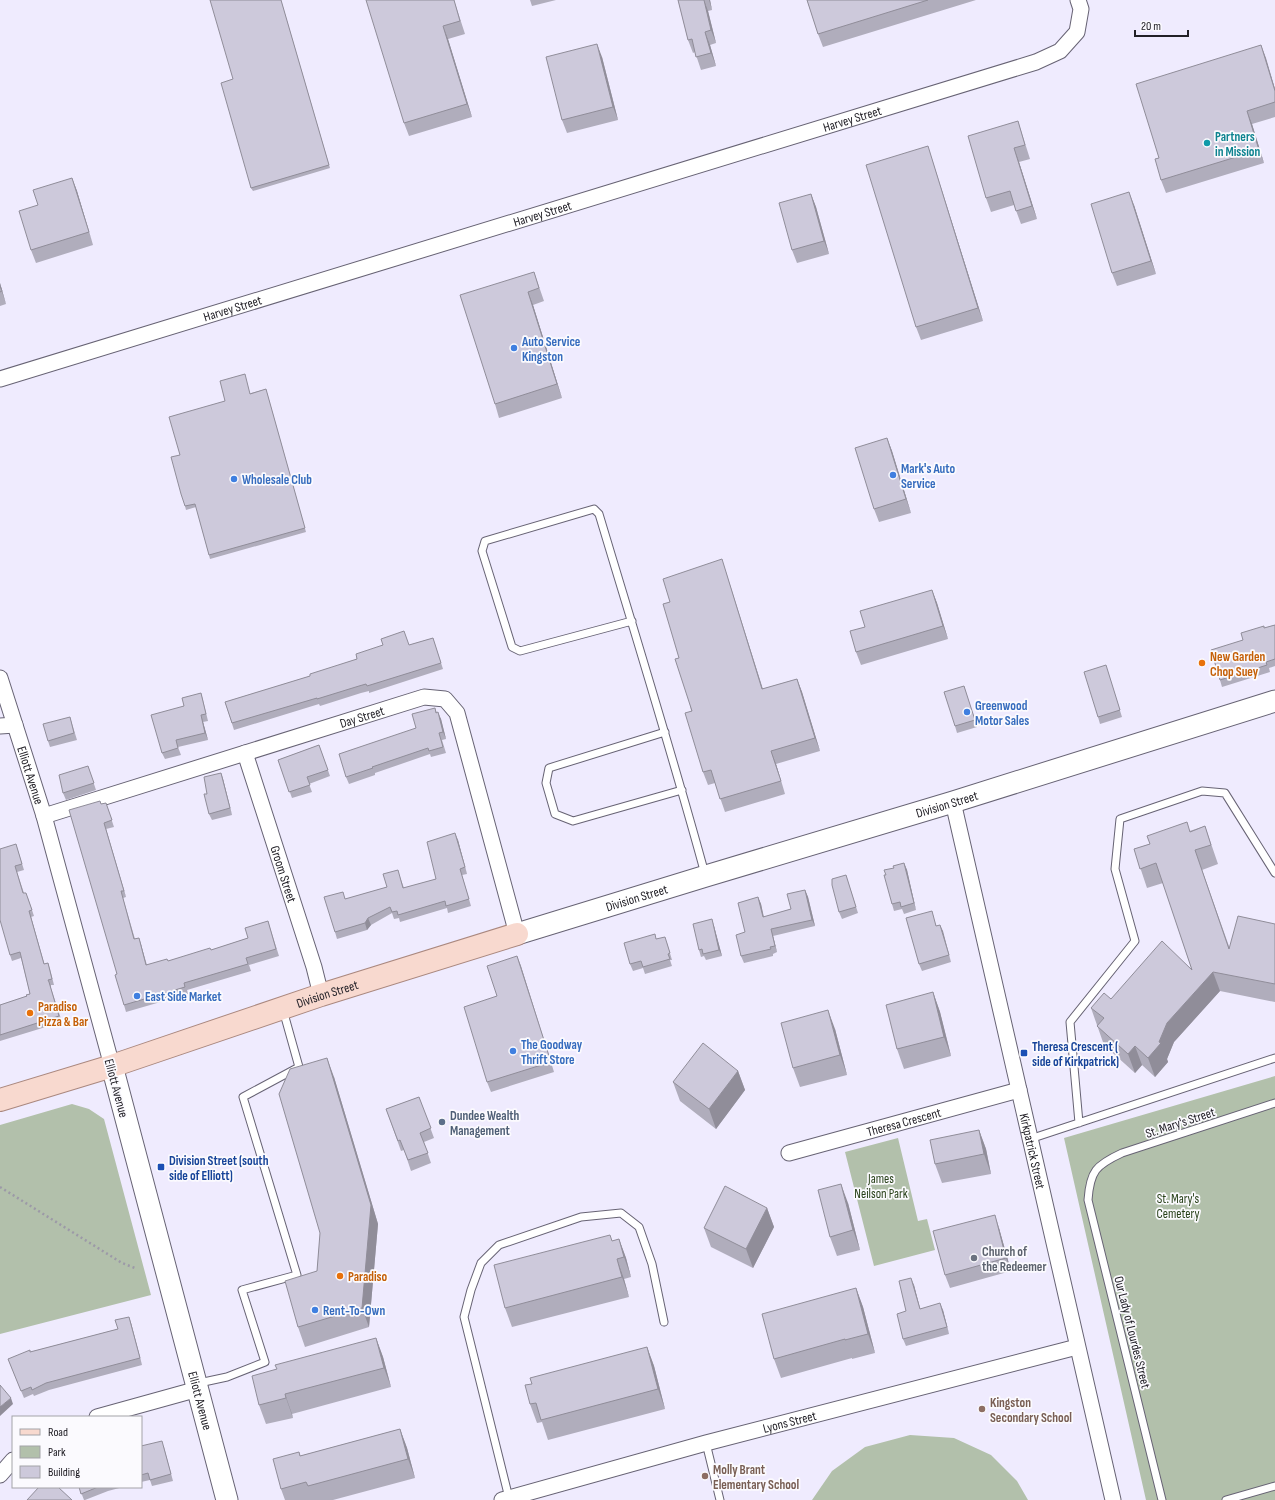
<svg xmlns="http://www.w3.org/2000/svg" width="1275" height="1500" viewBox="0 0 1275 1500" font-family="'Sofia Sans Condensed',sans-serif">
  <rect width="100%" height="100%" fill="#efebfe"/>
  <path fill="#b2c0ab" d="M1275 1076V1500H1146L1064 1138Z
    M72 1104 89 1109 104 1119 151 1295 0 1334V1125Z
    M898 1138 918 1221 927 1219 935 1250 874 1266 845 1152Z
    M910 1435 954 1438 991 1455 1017 1481 1028 1500H812L832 1471 865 1447Z"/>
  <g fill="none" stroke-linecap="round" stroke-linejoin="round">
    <defs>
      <path id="lane" d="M632 621 520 651 512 647 482 551 485 541 594 509 599 514C635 634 672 753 705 874
        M665 732 549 768 546 783 555 814 573 821 682 790
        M1079 1123 1070 1022 1135 941 1115 869 1120 819 1202 791 1225 793 1275 873
        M1030 1139 1275 1058
        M199 1383 227 1377 265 1362 242 1290 297 1275 243 1097 299 1067 283 1010
        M706 1443 720 1500
        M509 1498 464 1317 471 1290 481 1263 499 1245 581 1217 621 1213 639 1227 652 1264 664 1322
        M1162 1500 1088 1200C1090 1171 1096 1165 1122 1153L1275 1103
        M1226 1500 1275 1486"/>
      <g id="street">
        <path id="s1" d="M0 379 1036 62 1060 51 1077 32 1081 9 1078 0"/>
        <path id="s2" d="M0 678 44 816 112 1066"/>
        <path d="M0 726 15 725"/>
        <path id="s3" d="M245 753 314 967 321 995"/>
        <path id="s4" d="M953 802 1113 1500"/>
        <path id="s5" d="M44 816 424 697 445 699 457 713 517 934"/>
        <path id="s6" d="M789 1153 1019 1090"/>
        <path d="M97 1417 198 1389"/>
        <path d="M0 1475 13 1460"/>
        <path id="s7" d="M502 1500 706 1443 1077 1347"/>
      </g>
      <g id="secondary">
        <path id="s8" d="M517 934 706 876 953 802 1275 701"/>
        <path id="s9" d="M112 1066 227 1500"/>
      </g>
      <g id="primary">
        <path id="s10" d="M0 1100 112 1066 321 995 517 934"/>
      </g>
    </defs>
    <use href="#lane" stroke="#676374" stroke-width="9"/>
    <use href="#street" stroke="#676374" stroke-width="17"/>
    <use href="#secondary" stroke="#676374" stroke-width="23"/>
    <use href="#primary" stroke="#aa887f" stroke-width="24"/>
    <path stroke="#9c99a7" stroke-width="2.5" stroke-dasharray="2 3" stroke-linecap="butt" d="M0 1187 122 1263 135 1268"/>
    <use href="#lane" stroke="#fff" stroke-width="7"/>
    <use href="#street" stroke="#fff" stroke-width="15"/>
    <use href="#secondary" stroke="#fff" stroke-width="21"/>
    <use href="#primary" stroke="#f8d9cf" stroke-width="22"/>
  </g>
  <path fill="#b0adbc" d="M281 0 330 168 253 191 251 188 233 79Z
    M454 0 465 34 448 39 472 117 409 136 404 123Z
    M530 0H556L532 6Z
    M678 0H710L712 10 708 11 716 43 710 45 716 66 701 70 695 52 693 53 688 40Z
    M807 0H976L823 47 818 34Z
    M1261 45 1275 89V117L1252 124 1264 163 1166 193 1161 180 1159 158Z
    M602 57 618 120 567 133 562 120Z
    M1018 121 1030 159 1019 162 1037 219 1021 224 1014 205 991 212 986 198Z
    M932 159 983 321 921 340 916 327Z
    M72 178 77 191 93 245 36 263 31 250 38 205Z
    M811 194 816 207 829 254 797 263 792 250Z
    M1134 205 1156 274 1117 286 1112 273Z
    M534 272 544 301 533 305 562 398 499 418 495 404Z
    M0 283 6 304 0 306Z
    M266 389 306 532 210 559 196 507 186 510 185 506 180 455 251 393Z
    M887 438 892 451 911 513 879 522 874 509Z
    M726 572 762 689 797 679 802 692 820 751 776 764 785 794 725 812 715 783 708 785 703 772 670 602Z
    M932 590 937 603 948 639 861 665 856 652 865 627Z
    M1275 625V666L1269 668 1270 672 1222 687 1220 680 1243 640 1264 628Z
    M433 638 443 669 369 693V691L361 693 320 706 319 704 234 730 225 702 310 676 357 659 383 645H409Z
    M1108 672 1122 717 1100 724 1098 717Z
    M964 686 977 727 957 733 955 726Z
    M201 693 203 700 208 721 203 722 208 740 178 747 181 755 165 759 162 753 184 706Z
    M435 708 437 713 441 719 446 739 442 740 446 753 431 757 430 754 375 773V775L349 784 346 777 416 728Z
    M70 717 77 740 50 747 48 741Z
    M319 745 330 776 309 784 312 792 292 798 278 760Z
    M88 766 96 790 66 800 63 793Z
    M221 773 223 779 232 815 212 820 209 814 207 794Z
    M106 803 114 827 106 829 126 897 123 898 135 939 139 938 147 965 168 961 211 950 248 938 268 921 279 956 249 965 251 971 187 990 188 994 126 1012 124 1005 117 974 101 804Z
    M1205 826 1218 864 1202 870 1230 949 1275 924V1002L1220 991 1174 1042 1167 1059 1168 1062 1155 1077 1142 1065 1135 1073 1104 1045 1091 1008 1111 999 1192 970 1163 883 1147 888 1134 849Z
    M458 840 467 874 462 875 471 906 448 913 447 908 400 922 399 918 394 919 392 913 371 925 367 930 337 939 335 932 346 899 387 887 400 877 404 888 436 879Z
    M16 844 24 870 17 872 24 893 28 898 34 916 31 917 44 964 48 963 50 969 54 985H51V988L62 1022 0 1041V1005L27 996 30 994 21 958 12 961 10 955Z
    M904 863 907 870 916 910 904 914 902 909 894 911 892 904 886 875 894 868Z
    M846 875 858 913 842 919 839 912Z
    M805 890 808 897 815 926 773 936 777 952 773 954V956L744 963 741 956 745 932 758 897 761 904 764 917 791 909Z
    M932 911 936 926 940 925 951 962 922 971 919 964Z
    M714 926 722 956 706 960 704 956 701 957 699 950Z
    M657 939 667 943 672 960H670L672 966 645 974 643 968 633 971 630 964Z
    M517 956 554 1072 491 1092 487 1082 497 996Z
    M933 992 940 1012 951 1056 904 1069 897 1049Z
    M835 1029 847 1075 800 1087 793 1068Z
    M738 1071 745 1090 716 1129 680 1101 673 1082Z
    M334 1077 378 1224 369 1327 305 1347 298 1327 317 1271Z
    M419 1097 434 1138 424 1142 431 1163 411 1171 404 1150 401 1151 386 1109Z
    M979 1130 986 1149 991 1174 942 1183 935 1164Z
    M848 1203 860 1250 837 1256 830 1237Z
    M767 1208 774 1227 753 1268 711 1247 704 1228Z
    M999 1228 1011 1271 950 1288 945 1275Z
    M619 1239 626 1258 631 1277 624 1279 629 1297 512 1327 505 1308 613 1241Z
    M914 1285 920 1309 943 1310 949 1334 906 1346 903 1339 906 1311Z
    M856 1288 863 1307 875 1353 852 1359V1358L781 1378 774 1359Z
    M129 1317 131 1323 142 1365 49 1390 34 1396 33 1394 24 1398 8 1359 30 1352 118 1329Z
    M376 1338 383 1357 391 1387 292 1414 293 1418 266 1424 259 1405 277 1369Z
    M647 1347 654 1366 665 1409 548 1440 542 1422 537 1423 530 1404 532 1384Z
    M400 1429 407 1448 415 1478 333 1500H285L281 1489 299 1452 300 1456Z
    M141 1446 164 1447 173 1481 152 1486 150 1480 141 1482Z
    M79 1487H123L108 1491 85 1500H84Z"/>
  <path fill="#908d99" d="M704 0 708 11 716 43 711 30Z
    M709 0H710L712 10Z
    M443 26 448 39 472 117 467 104Z
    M705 32 710 45 716 66 711 53Z
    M597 44 602 57 618 120 613 107Z
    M1261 45 1266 58 1275 89V91Z
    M1247 111 1252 124 1264 163 1259 150Z
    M928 146 932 159 983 321 978 308Z
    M1014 148 1019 162 1037 219 1032 206Z
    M72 178 77 191 93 245 89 232Z
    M1129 192 1134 205 1156 274 1151 261Z
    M811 194 816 207 829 254 824 241Z
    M0 283 6 304 0 286Z
    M528 292 533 305 562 398 557 384Z
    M887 438 892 451 911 513 906 499Z
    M722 559 726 572 767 702 762 689Z
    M932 590 937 603 948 639 943 626Z
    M797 679 802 692 820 751 815 738Z
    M438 712 441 719 446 739 443 732Z
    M201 715 203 722 208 740 205 733Z
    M771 751 776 764 785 794 781 781Z
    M221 773 223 779 232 815 230 808Z
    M104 823 106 829 126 897 124 891Z
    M455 833 458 840 467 874 465 867Z
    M1195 850 1202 870 1236 969 1229 949Z
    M904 863 907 870 916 910 914 903Z
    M805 890 808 897 815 926 812 920Z
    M758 897 761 904 765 924 763 917Z
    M29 911 31 917 46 970 44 964Z
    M368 918 371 925 367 930 365 923Z
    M712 919 714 926 722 956 719 950Z
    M940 925 943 931 951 962 949 955Z
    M771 929 773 936 777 952 775 946Z
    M139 938 141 944 148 972 146 965Z
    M517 956 521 966 554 1072 551 1062Z
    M1213 972 1220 991 1174 1042 1167 1059 1168 1062 1155 1077 1148 1058 1159 1042 1167 1023Z
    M933 992 940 1012 951 1056 944 1037Z
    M828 1010 835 1029 847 1075 840 1055Z
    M1135 1046 1142 1065 1135 1073 1128 1054Z
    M327 1058 334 1077 378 1224 369 1327 362 1308Z
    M738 1071 745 1090 716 1129 709 1109Z
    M979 1130 986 1149 991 1174 984 1154Z
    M841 1184 848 1203 860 1250 853 1230Z
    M767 1208 774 1227 753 1268 746 1249Z
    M995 1215 999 1228 1011 1271 1006 1258Z
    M619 1239 626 1258 631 1277 624 1257Z
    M617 1259 624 1279 629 1297 622 1277Z
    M911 1278 914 1285 922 1316 920 1309Z
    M856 1288 863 1307 875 1353 868 1334Z
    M940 1303 943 1310 949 1334 947 1327Z
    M129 1317 131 1323 142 1365 140 1358Z
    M376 1338 383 1357 391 1387 384 1368Z
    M647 1347 654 1366 665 1409 658 1389Z
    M285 1394 292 1414 293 1418 286 1398Z
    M11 1398 13 1404 0 1416V1407Z
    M400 1429 407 1448 415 1478 408 1459Z"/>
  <path fill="#cdc9db" stroke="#908d99" d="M210 0H281L329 165 251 188 221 83 233 79Z
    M366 0H454L460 21 443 26 467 104 404 123Z
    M678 0H704L711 30 705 32 711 53 696 57 692 39 688 40Z
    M807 0H928L818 34Z
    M597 44 613 107 562 120 546 57Z
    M1261 45 1275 91V102L1247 111 1259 150 1161 180 1155 159 1159 158 1136 84Z
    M1018 121 1025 145 1014 148 1032 206 1016 211 1010 191 986 198 968 136Z
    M928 146 978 308 916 327 866 165Z
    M72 178 89 232 31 250 19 211 38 205 33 190Z
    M1129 192 1151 261 1112 273 1091 204Z
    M811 194 824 241 792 250 779 203Z
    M534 272 539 288 528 292 557 384 495 404 460 295Z
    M0 286 2 291 0 292Z
    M245 374 250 394 266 389 305 528 209 555 195 504 185 506 181 494 171 457 180 455 169 417 225 401 220 381Z
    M887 438 906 499 874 509 855 448Z
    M722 559 762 689 797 679 815 738 771 751 781 781 720 799 711 770 703 772 685 713 692 711 675 659 679 658 663 604 670 602 663 579Z
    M932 590 943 626 856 652 850 631 865 627 860 611Z
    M1275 625V659L1266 662 1267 665 1220 680 1211 650 1243 640 1241 633 1264 626V628Z
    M404 631 409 645 433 638 441 663 367 686 366 684 359 686 317 699V698L232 723 225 702 310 676V674L357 659 356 654 383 645 381 639Z
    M1106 665 1120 710 1098 717 1084 672Z
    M964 686 975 720 955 726 944 692Z
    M201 693 206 714 201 715 205 733 176 740 178 748 162 753 151 715 184 706 182 698Z
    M435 708 436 713 438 712 443 732 439 733 443 747 429 751 428 748 372 767 373 768 346 777 339 754 416 728 412 714Z
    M70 717 74 733 48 741 43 724Z
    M319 745 328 770 307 777 310 785 289 792 278 760Z
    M88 766 94 783 63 793 59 775Z
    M221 773 230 808 209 814 204 794H207L204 777Z
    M100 801 101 804 106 803 112 820 104 823 124 891H121L134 939 139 938 146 965 167 959 168 961 210 948 211 950 248 938 245 928 268 921 276 949 246 958 248 964 184 983 185 987 124 1005 115 975 117 974 69 810Z
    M1187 822 1190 832 1205 826 1211 845 1195 850 1229 949 1238 916 1275 924V984L1213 972 1167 1023 1159 1042 1161 1043 1148 1058 1135 1046 1128 1054 1097 1026 1104 1018 1091 1008 1104 993 1111 999 1162 941 1192 970 1156 863 1140 869 1134 849 1150 844 1147 836Z
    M455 833 465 867 460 869 469 899 446 906 445 901 398 915 397 911 392 912 390 907 368 918 365 923 335 932 324 897 343 892 345 899 387 887 383 874 398 870 403 888 436 879 427 842Z
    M16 844 22 864 15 866 23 893H26L32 910 29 911 44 964 48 963 52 979 48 980 49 982 59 1016 0 1035V1005L27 996 26 995 30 994 20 952 10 955 0 920V849Z
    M904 863 914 903 901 907 900 902 892 904 884 875H886L884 870 894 868 893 866Z
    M846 875 856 907 839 912 832 885V879Z
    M805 890 812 920 771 929 775 946 770 947 771 949 741 956 736 935 745 932 738 903 758 897 763 917 791 909 787 894Z
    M932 911 936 926 940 925 949 955 919 964 906 918Z
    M712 919 719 950 703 954 702 949 699 950 693 924Z
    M655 934 656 939 665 937 670 953 668 954 670 959 643 967 641 961 630 964 624 943Z
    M517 956 551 1062 487 1082 464 1007 497 996 487 966Z
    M933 992 944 1037 897 1049 886 1005Z
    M828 1010 840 1055 793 1068 781 1023Z
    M703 1043 738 1071 709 1109 673 1082Z
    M327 1058 371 1205 362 1308 298 1327 285 1281 317 1271 320 1233 279 1094 290 1069Z
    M419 1097 431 1128 420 1133 428 1153 408 1160 400 1140 398 1141 386 1109Z
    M979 1130 984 1154 935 1164 930 1140Z
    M841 1184 853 1230 830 1237 818 1190Z
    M725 1186 767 1208 746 1249 704 1228Z
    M995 1215 1006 1258 945 1275 933 1231Z
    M610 1235 612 1241 619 1239 624 1257 617 1259 622 1277 505 1308 494 1265Z
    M911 1278 920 1309 940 1303 947 1327 903 1339 897 1314 906 1311 899 1281Z
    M856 1288 868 1334 845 1340V1339L774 1359 762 1314Z
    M129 1317 140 1358 46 1383 32 1390 31 1387 21 1391 8 1359 30 1350V1352L118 1329 115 1320Z
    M376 1338 384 1368 285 1394 286 1398 259 1405 252 1376 277 1369 275 1365Z
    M647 1347 658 1389 541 1420 536 1403 530 1404 525 1385 532 1384 530 1378Z
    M0 1385 11 1398 0 1407Z
    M400 1429 408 1459 308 1486 306 1482 281 1489 273 1459 299 1452 300 1456Z
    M162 1441 171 1474 150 1480 148 1473 141 1475V1446Z
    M39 1487H58L72 1500H27Z
    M79 1487H98L81 1494Z"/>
  <circle fill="#0f9aa8" stroke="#fbfafe" stroke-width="1.5" cx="1207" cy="143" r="4"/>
  <g fill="#3f7fe0" stroke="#fbfafe" stroke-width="1.5">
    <circle cx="514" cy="348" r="4"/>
    <circle cx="893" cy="475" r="4"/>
    <circle cx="234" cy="479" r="4"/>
    <circle cx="967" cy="712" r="4"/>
    <circle cx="137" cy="996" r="4"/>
    <circle cx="513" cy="1051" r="4"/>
    <circle cx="315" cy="1310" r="4"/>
  </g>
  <g fill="#e8710a" stroke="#fbfafe" stroke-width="1.5">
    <circle cx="1202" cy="663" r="4"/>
    <circle cx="30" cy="1013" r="4"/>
    <circle cx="340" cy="1276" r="4"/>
  </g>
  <g fill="#1a4fb4" stroke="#fbfafe" stroke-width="1.5">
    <rect x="1020" y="1049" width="8" height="8" rx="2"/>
    <rect x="157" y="1163" width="8" height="8" rx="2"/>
  </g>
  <circle fill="#5c6f8a" stroke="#fbfafe" stroke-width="1.5" cx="442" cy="1122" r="4"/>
  <circle fill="#6b7280" stroke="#fbfafe" stroke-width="1.5" cx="974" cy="1258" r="4"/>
  <g fill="#8d6e63" stroke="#fbfafe" stroke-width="1.5">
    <circle cx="982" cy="1409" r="4"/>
    <circle cx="705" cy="1476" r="4"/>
  </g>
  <g text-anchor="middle" stroke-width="3.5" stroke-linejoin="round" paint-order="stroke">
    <g font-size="13" fill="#222027" stroke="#fbfafe">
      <text dy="5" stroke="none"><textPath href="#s1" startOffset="891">Harvey Street</textPath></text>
      <text dy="5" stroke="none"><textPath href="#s1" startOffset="567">Harvey Street</textPath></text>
      <text dy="5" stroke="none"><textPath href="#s1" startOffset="243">Harvey Street</textPath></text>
      <text dy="5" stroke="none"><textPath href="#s5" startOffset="333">Day Street</textPath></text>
      <text dy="5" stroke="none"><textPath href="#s2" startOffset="102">Elliott Avenue</textPath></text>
      <text dy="5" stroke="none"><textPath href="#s8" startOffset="449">Division Street</textPath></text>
      <text dy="5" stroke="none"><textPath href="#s3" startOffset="127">Groom Street</textPath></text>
      <text dy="5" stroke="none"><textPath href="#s8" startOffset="125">Division Street</textPath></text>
      <text dy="5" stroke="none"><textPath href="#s10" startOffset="344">Division Street</textPath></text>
      <text transform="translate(117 1088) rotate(75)" y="5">Elliott Avenue</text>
      <text dy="5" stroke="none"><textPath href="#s6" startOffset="119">Theresa Crescent</textPath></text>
      <text transform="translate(1180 1122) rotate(-18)" y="5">St. Mary's Street</text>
      <text dy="5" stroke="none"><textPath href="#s4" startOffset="358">Kirkpatrick Street</textPath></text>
      <text transform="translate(1133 1332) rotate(76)" y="5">Our Lady of Lourdes Street</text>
      <text dy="5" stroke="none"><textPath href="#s9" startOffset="346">Elliott Avenue</textPath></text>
      <text dy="5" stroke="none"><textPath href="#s7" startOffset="298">Lyons Street</textPath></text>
    </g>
    <g font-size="13" font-weight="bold" fill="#0d838f" stroke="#fbfafe" text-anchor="start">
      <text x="1215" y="141">Partners<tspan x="1215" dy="15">in Mission</tspan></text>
    </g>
    <g font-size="13" font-weight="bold" fill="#366cbe" stroke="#fbfafe" text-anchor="start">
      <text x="522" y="346">Auto Service<tspan x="522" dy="15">Kingston</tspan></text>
      <text x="901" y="473">Mark's Auto<tspan x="901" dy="15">Service</tspan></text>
      <text x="242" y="484">Wholesale Club</text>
      <text x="975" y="710">Greenwood<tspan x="975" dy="15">Motor Sales</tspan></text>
      <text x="145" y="1001">East Side Market</text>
      <text x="521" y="1049">The Goodway<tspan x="521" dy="15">Thrift Store</tspan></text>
      <text x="323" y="1315">Rent-To-Own</text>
    </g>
    <g font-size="13" font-weight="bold" fill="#c56008" stroke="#fbfafe" text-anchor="start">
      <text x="1210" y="661">New Garden<tspan x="1210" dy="15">Chop Suey</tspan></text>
      <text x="38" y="1011">Paradiso<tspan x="38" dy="15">Pizza &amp; Bar</tspan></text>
      <text x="348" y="1281">Paradiso</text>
    </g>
    <g font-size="13" font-weight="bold" fill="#164399" stroke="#fbfafe" text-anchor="start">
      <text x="1032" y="1051">Theresa Crescent (<tspan x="1032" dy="15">side of Kirkpatrick)</tspan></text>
      <text x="169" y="1165">Division Street (south<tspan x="169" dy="15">side of Elliott)</tspan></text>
    </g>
    <g font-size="13" font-weight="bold" fill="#4e5e75" stroke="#fbfafe" text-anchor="start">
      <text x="450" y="1120">Dundee Wealth<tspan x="450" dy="15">Management</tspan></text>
    </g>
    <g font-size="13" fill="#274018" stroke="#fbfafe">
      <text x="881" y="1183">James<tspan x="881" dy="15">Neilson Park</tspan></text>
      <text x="1178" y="1203">St. Mary's<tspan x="1178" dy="15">Cemetery</tspan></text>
    </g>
    <g font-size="13" font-weight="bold" fill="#5b616d" stroke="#fbfafe" text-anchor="start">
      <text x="982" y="1256">Church of<tspan x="982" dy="15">the Redeemer</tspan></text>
    </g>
    <g font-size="13" font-weight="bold" fill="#785e54" stroke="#fbfafe" text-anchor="start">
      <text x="990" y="1407">Kingston<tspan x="990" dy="15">Secondary School</tspan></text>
      <text x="713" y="1474">Molly Brant<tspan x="713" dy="15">Elementary School</tspan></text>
    </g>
  </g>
  <rect x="12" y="1416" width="130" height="72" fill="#fbfafe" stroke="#a4a3a8"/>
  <rect x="20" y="1429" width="20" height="6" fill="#f8d9cf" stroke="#a4a3a8"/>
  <text x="48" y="1436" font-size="12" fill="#222027">Road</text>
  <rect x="20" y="1446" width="20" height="12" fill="#b2c0ab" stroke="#a4a3a8"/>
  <text x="48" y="1456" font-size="12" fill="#222027">Park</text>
  <rect x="20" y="1466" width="20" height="12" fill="#cdc9db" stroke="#a4a3a8"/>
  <text x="48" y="1476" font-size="12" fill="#222027">Building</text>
  <path d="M1135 30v6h53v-6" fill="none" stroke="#222027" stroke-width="2"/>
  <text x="1141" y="30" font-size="12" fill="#222027" stroke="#fbfafe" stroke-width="3" paint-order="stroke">20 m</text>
</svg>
